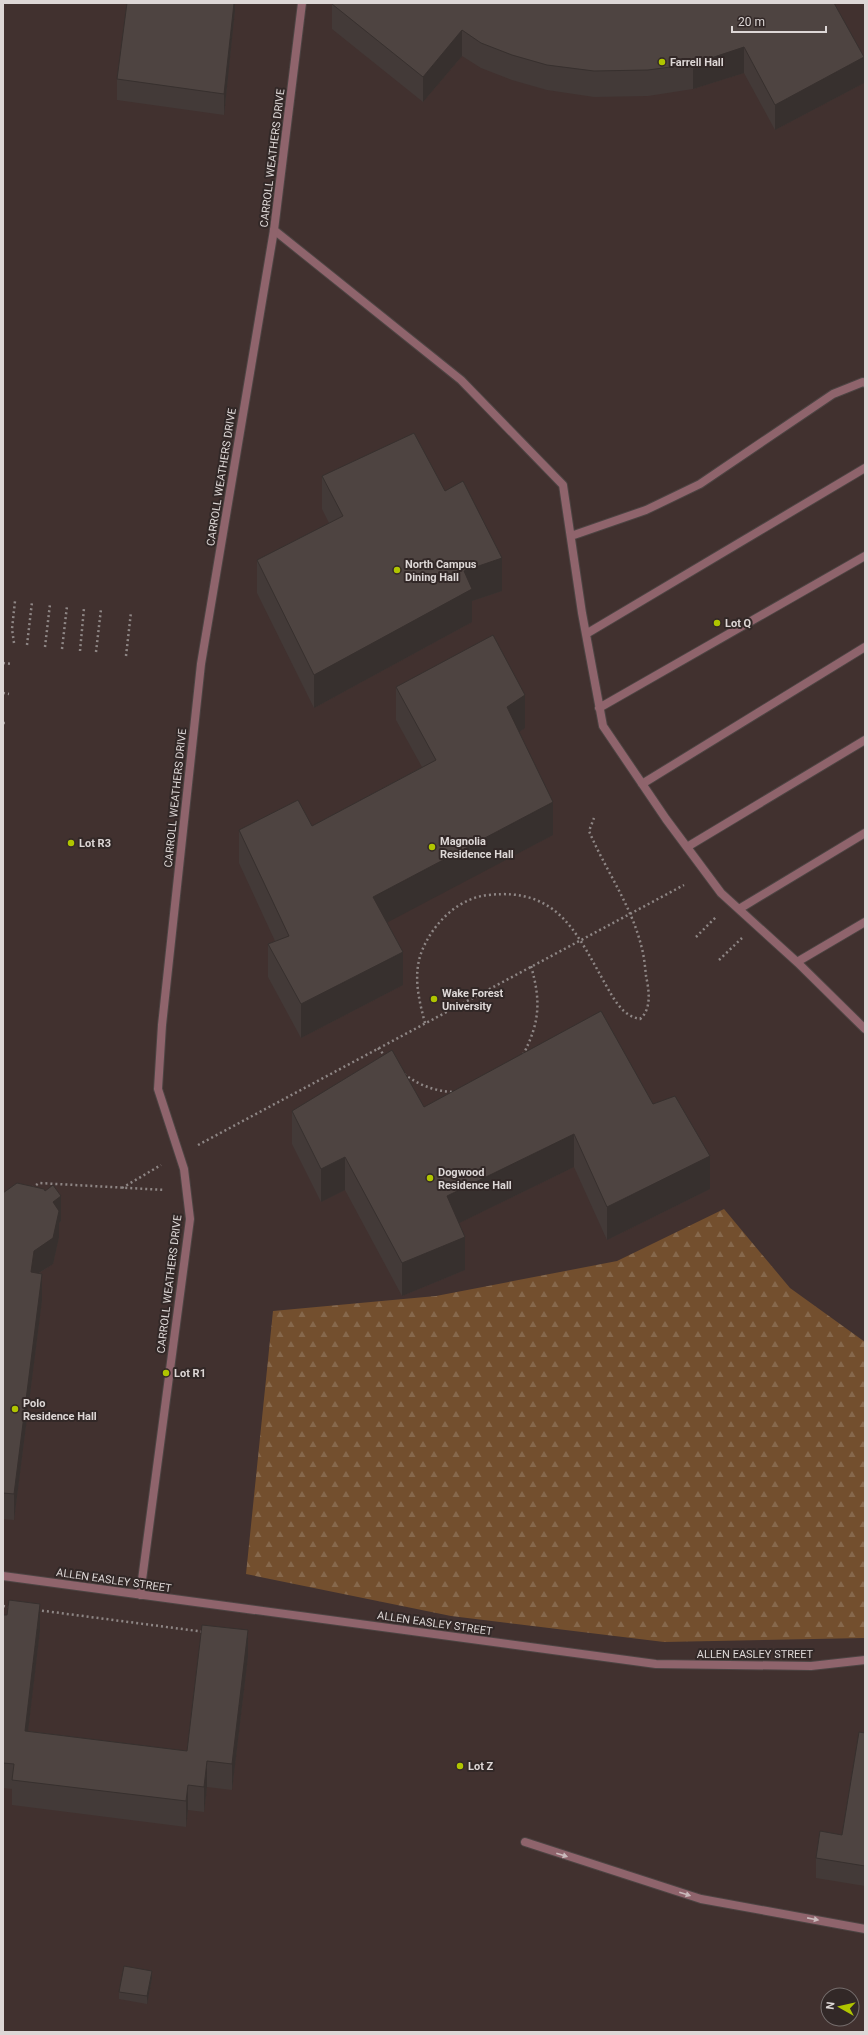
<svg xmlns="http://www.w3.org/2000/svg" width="868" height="2035" viewBox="0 0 868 2035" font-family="Roboto,sans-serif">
  <defs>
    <pattern id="forest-firs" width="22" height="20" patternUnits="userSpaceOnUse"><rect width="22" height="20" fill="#734f2e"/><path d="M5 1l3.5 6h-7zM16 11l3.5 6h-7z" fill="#86684c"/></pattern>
  </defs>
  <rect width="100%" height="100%" fill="#322827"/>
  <path fill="#41312f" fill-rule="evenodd" d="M3 3H865V2032H3ZM828 1995H852V2019H828Z"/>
  <path fill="url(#forest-firs)" d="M724 1209 790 1288 865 1342V1638L664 1642 451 1616 246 1574 273 1311 436 1296 617 1261Z"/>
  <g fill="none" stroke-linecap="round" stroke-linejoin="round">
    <defs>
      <path id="lane" d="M274 230 461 380 563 485 582 613 603 726 666 819 721 893 797 962 865 1029
        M571 536 646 510 700 484 833 394 863 382 865 383
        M586 634 865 468
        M599 708 865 556
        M642 784 865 647
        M687 847 865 740
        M739 909 865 833
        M797 962 865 922
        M525 1842 701 1899 865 1929"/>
      <path id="street" d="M3 1576 656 1664 811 1666 865 1660
        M140 1595 190 1219 184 1169 158 1089 162 1025 201 664 274 230 302 3"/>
    </defs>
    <use href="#lane" stroke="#4d4443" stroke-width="10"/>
    <use href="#street" stroke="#4d4443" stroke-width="10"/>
    <path stroke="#8e8685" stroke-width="2.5" stroke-dasharray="2 3" stroke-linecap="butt" d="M14 643 12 629 15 601
      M27 645 32 602
      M45 647 50 604
      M62 649 67 606
      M80 651 84 608
      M96 652 101 609
      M126 656 131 612
      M3 663 12 664
      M3 693 9 694
      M3 723H5
      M696 937 717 916
      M719 960 742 938
      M425 1023C418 997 412 971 424 946 436 921 459 898 488 895 559 887 577 934 607 987 615 1001 623 1016 640 1019 652 1009 649 990 646 976 645 966 644 955 641 945 631 905 605 869 589 831L594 818
      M378 1048 386 1057
      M523 1055C540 1022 541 1001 531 966
      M404 1074C419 1085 434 1091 453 1092
      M198 1145 684 885
      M32 1188 39 1183 165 1190
      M122 1188 161 1165
      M3 1606 10 1607
      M37 1610 205 1632"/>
    <use href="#lane" stroke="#8f646c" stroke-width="8"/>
    <use href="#street" stroke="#8f646c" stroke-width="8"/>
  </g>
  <path fill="#433a38" d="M235 3V10L224 115 117 100V79Z
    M834 3 864 83 775 130 744 73 693 89 648 96 594 97 547 90 512 80 481 68 462 56 423 102 332 29V4Z
    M322 476 445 491 502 591 472 601V622L314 708 257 593V560L329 523 322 509Z
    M396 687 525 728 519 732 553 835 387 922 403 985 301 1038 268 977V944L275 941 239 863V830L312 826 422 767 396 720Z
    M653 1104 710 1189 607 1240 574 1167 459 1223 465 1270 402 1296 345 1190 321 1202 292 1144V1111L424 1107Z
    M3 1193 61 1221 59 1223V1237L53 1264 38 1274 42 1300 14 1520 3 1519Z
    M3 1615 40 1630 28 1731 187 1751 248 1656 232 1790 207 1787 204 1812 188 1810 186 1827 12 1805V1789L3 1788Z
    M865 1733V1886L816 1878V1858L842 1835Z
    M152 1978 147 2004 119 1999V1992Z"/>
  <path fill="#37302e" d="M234 3H235V10L224 115V94Z
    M462 30V56L423 102V77Z
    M744 47V73L693 89V64Z
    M864 57V83L775 130V105Z
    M502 558V591L472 601V622L314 708V675L464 571Z
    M525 695V728L507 740V707Z
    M553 802V835L373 930V897Z
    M403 952V985L301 1038V1004Z
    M574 1134V1167L447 1229V1196Z
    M710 1156V1189L607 1240V1207Z
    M345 1157V1190L321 1202V1169Z
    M61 1196V1221L59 1223V1237L53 1264 34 1276 31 1272 34 1251 53 1202Z
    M465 1237V1270L402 1296V1263Z
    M42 1274V1300L14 1520V1494Z
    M40 1604V1630L25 1757V1731Z
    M248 1630V1656L232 1790V1764Z
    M207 1761V1787L204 1812V1787Z
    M188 1785V1810L186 1827V1801Z
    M152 1971V1978L147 2004V1996Z"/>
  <path fill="#4e4441" stroke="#37302e" d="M127 3H234L224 94 117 79Z
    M332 3H834L864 57 775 105 744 47 693 64 648 70 594 71 547 65 512 55 481 43 462 30 423 77 332 4Z
    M414 433 445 491 463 481 502 558 464 571 472 589 314 675 257 560 343 516 322 476Z
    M493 635 525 695 507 707 553 802 373 897 403 952 301 1004 268 944 289 936 239 830 298 800 312 826 436 760 396 687Z
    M601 1011 653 1104 675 1096 710 1156 607 1207 574 1134 447 1196 465 1237 402 1263 345 1157 321 1169 292 1111 392 1050 424 1107Z
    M17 1183 44 1189 45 1191 53 1185 61 1196 53 1202 59 1211 53 1238 34 1251 31 1272 42 1274 14 1494 3 1493V1193Z
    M9 1600 40 1604 25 1731 187 1751 202 1625 248 1630 232 1764 207 1761 204 1787 188 1785 186 1801 12 1780 14 1764 3 1763V1615H7Z
    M859 1732 865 1733V1866L816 1858 820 1831 842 1835Z
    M124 1966 152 1971 147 1996 119 1992Z"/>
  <defs><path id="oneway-solid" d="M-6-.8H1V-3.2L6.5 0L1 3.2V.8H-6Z"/></defs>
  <g fill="#cababc">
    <use href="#oneway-solid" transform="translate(562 1855) rotate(18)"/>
    <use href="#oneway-solid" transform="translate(685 1894) rotate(17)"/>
    <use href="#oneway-solid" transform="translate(813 1919) rotate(11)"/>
  </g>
  <g fill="#b0c500" stroke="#322827" stroke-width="1.5">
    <circle cx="662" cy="62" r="4"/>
    <circle cx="397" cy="570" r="4"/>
    <circle cx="717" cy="623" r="4"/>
    <circle cx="71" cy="843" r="4"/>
    <circle cx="432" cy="847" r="4"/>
    <circle cx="434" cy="999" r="4"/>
    <circle cx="430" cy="1178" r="4"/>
    <circle cx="166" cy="1373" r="4"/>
    <circle cx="15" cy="1409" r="4"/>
    <circle cx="460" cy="1766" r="4"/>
  </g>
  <g text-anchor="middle" stroke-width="4" stroke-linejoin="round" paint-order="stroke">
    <g font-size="11" font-weight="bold" fill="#ddd7d6" stroke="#322827" text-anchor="start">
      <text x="670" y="66">Farrell Hall</text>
      <text x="405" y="568">North Campus<tspan x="405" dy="13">Dining Hall</tspan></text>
      <text x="725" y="627">Lot Q</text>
      <text x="440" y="845">Magnolia<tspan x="440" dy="13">Residence Hall</tspan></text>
      <text x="79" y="847">Lot R3</text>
      <text x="442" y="997">Wake Forest<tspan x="442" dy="13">University</tspan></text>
      <text x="438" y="1176">Dogwood<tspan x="438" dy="13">Residence Hall</tspan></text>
      <text x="174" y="1377">Lot R1</text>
      <text x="23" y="1407">Polo<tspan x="23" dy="13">Residence Hall</tspan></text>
      <text x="468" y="1770">Lot Z</text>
    </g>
    <g font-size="11" fill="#ddd7d6" stroke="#322827">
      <text transform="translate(272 158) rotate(-83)" y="4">CARROLL WEATHERS DRIVE</text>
      <text transform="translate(221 477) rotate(-81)" y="4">CARROLL WEATHERS DRIVE</text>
      <text transform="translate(175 798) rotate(-84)" y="4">CARROLL WEATHERS DRIVE</text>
      <text transform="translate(169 1284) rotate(-83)" y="4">CARROLL WEATHERS DRIVE</text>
      <text transform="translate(114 1580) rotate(8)" y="4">ALLEN EASLEY STREET</text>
      <text transform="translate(435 1623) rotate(8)" y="4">ALLEN EASLEY STREET</text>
      <text x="755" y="1658">ALLEN EASLEY STREET</text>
    </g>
  </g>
  <rect width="868" height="2035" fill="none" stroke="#ddd7d6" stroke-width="8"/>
  <g transform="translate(840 2007) rotate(278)"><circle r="19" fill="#322827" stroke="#766e6d"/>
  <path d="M0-3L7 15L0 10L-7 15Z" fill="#b0c500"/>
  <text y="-6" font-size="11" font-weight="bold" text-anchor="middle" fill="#ddd7d6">N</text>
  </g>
  <path d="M732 26v6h94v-6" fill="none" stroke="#ddd7d6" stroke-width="2"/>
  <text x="738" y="26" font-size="12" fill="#ddd7d6" stroke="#322827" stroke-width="3" paint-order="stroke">20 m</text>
</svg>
